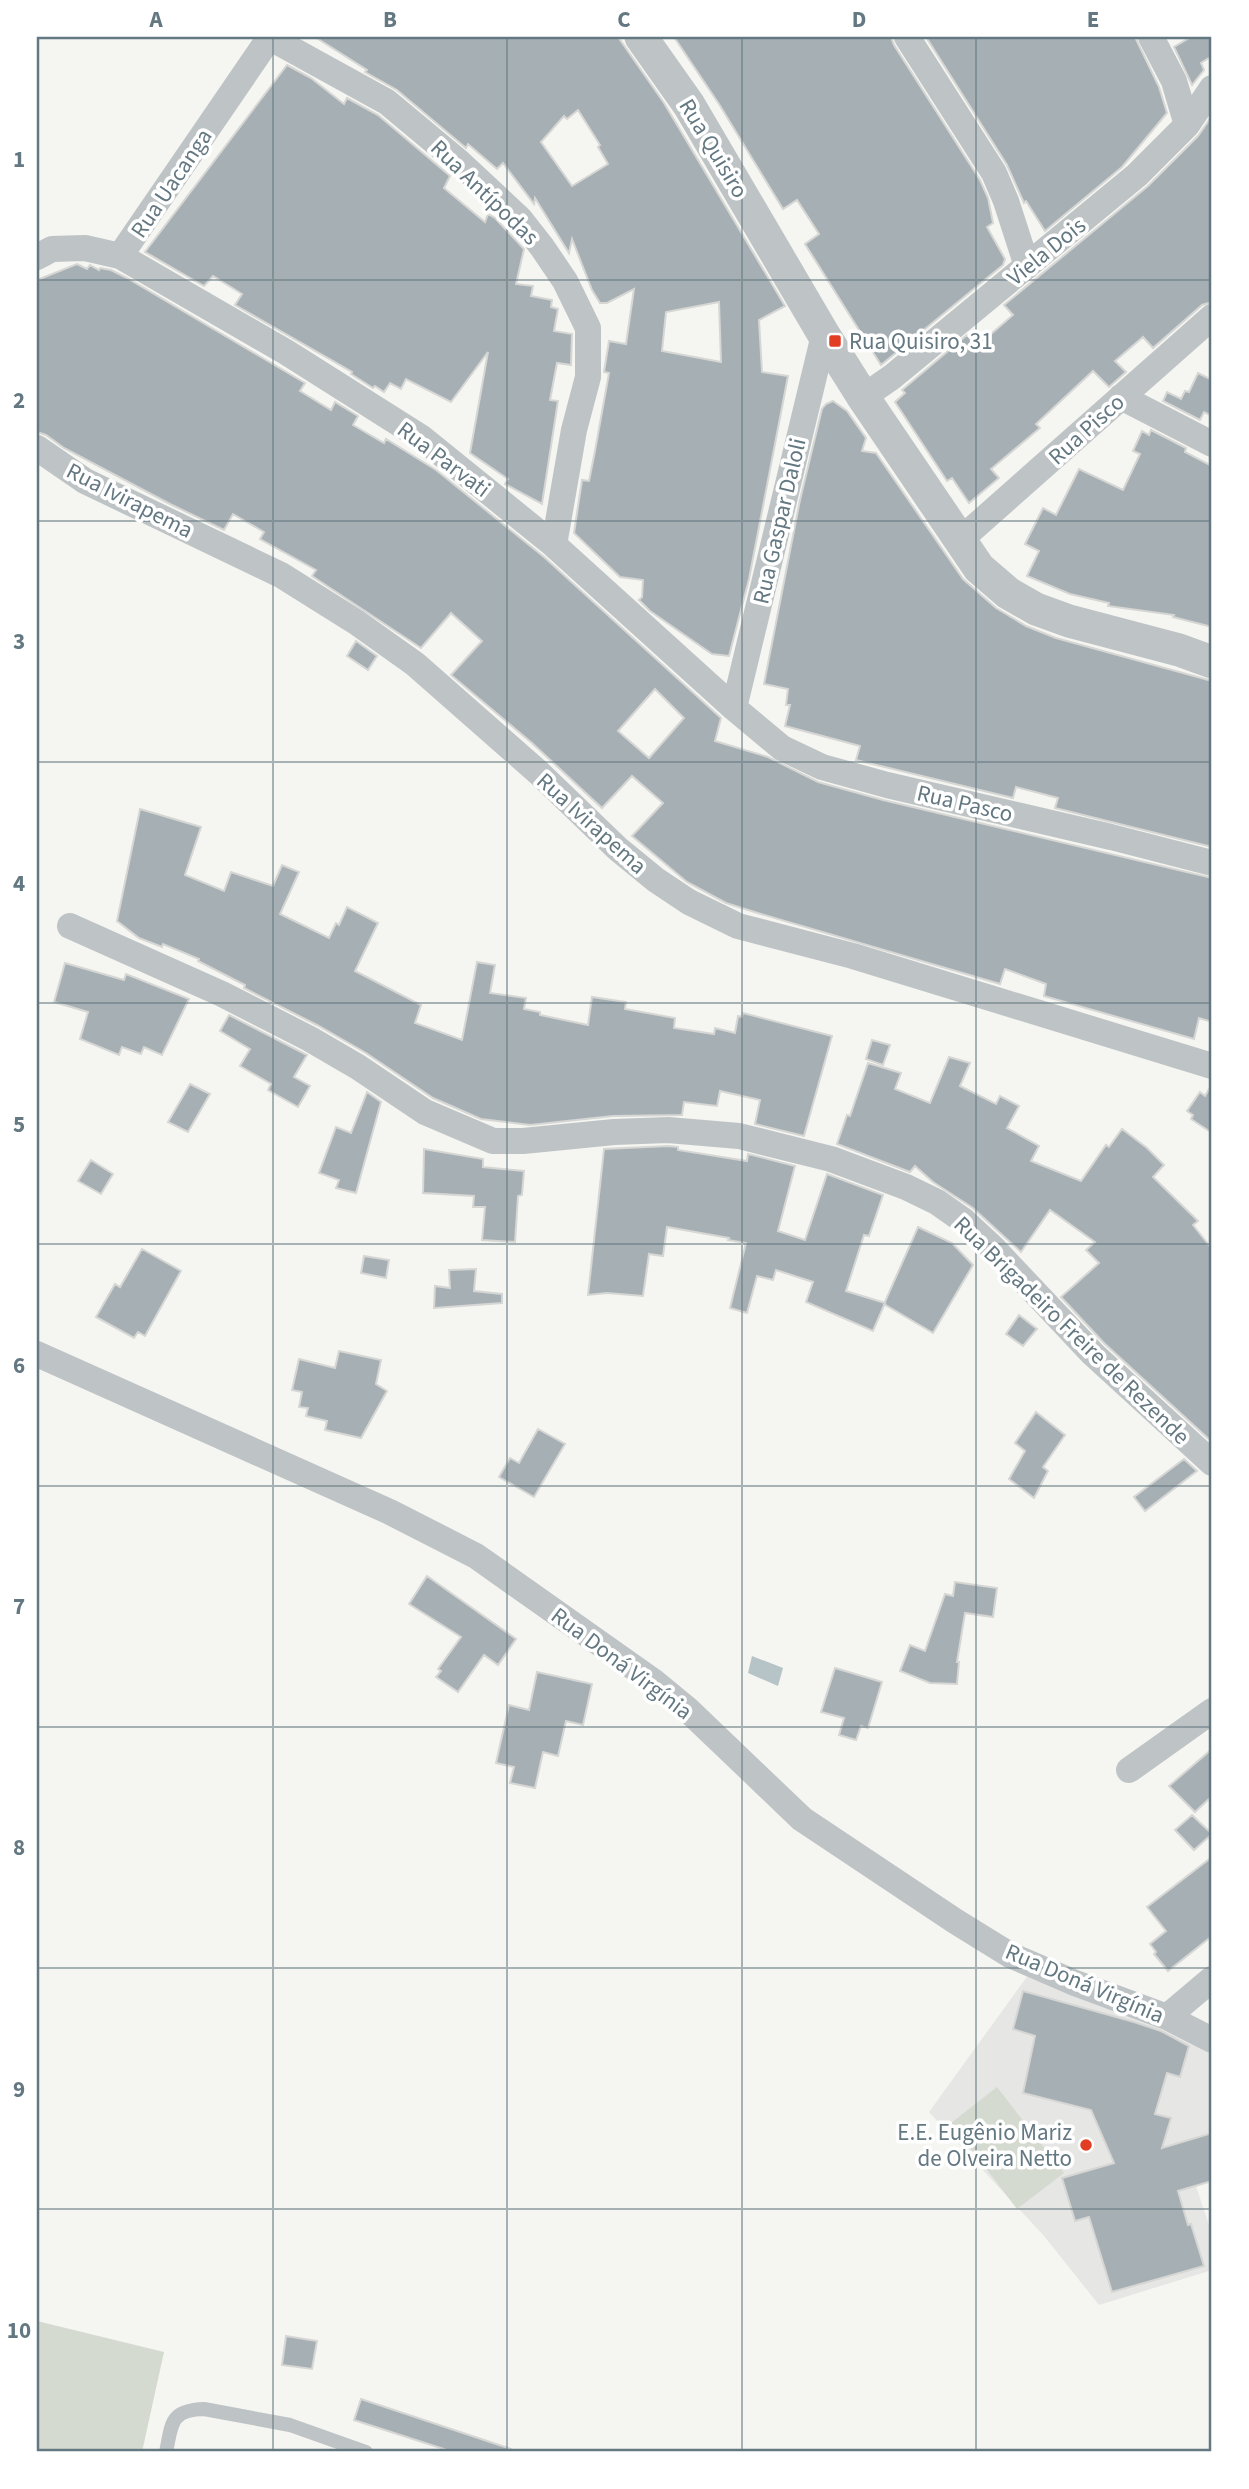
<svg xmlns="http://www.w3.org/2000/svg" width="1249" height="2489" viewBox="0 0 1249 2489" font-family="'Source Sans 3',sans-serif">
  <rect width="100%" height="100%" fill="#f5f5f1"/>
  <path fill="#e6e6e5" d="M1034 1967 1212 2043V2178L1195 2183 1212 2234V2270L1099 2305 1044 2236 929 2112Z"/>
  <path fill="#d5dad0" d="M997 2087 1064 2173 1017 2209 951 2123Z
    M37 2321 164 2352 142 2452H37Z"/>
  <path fill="#b6c4c7" d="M752 1656 783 1668 778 1686 748 1673Z"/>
  <path fill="#a6b0b4" stroke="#d6d6d4" stroke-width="2" fill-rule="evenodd" d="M315 37H618L664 103 785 306 759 320 762 372 788 376 749 579 729 656 712 654 650 611 639 600 642 597 643 580 620 577 574 533 582 480 589 481 595 451 609 373 604 372 609 341 626 344 634 289 607 303H600L592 290 572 239 569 253 535 198 534 204 503 163 497 169 468 144 466 148 397 90 365 72 367 70ZM578 110 600 145 598 147 608 164 572 186 541 142 564 116 567 119ZM719 302 721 362 662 351 666 312Z
    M674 37H891L894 45 980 180 988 198 993 223 987 227 1005 259 1003 265 881 365 805 244 819 234 797 200 783 209 719 104Z
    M926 37H1135L1159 87 1167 113 1122 167 1045 231 1026 201 1024 203 1007 165Z
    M1191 37H1212V56L1201 63 1204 70 1192 85 1174 47Z
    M287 65 311 78 344 104 347 98 378 115 450 176 444 188 485 222 488 214 495 218 524 249 516 284 533 286 531 296 552 300 551 307 558 309 554 331 572 334 571 365 557 363 550 400 558 401 542 504 505 484 508 479 470 453 488 352 451 402 406 379 401 389 390 383 384 392 375 386 373 388 351 374 352 372 235 305 242 294 213 276 204 286 145 252Z
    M1212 116V302L1202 305 1153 348 1143 337 1115 361 1126 372 1109 387 1093 371 1036 424 1040 428 991 469 999 478 969 503 952 478 947 481 895 402 905 393 902 390 967 335 977 346 1013 315 1004 305 1148 186 1198 136Z
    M77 264 87 269 90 265 99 270 100 268 111 270 127 278 305 383 300 391 331 410 335 402 358 416 353 425 384 443 386 439 436 470 544 557 721 718 715 741 768 757 818 782 883 800 1212 878V1022L1199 1018 1194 1039 1044 996 1046 984 1005 969 1000 984 990 981 761 914 726 903 687 882 632 836 663 803 632 776 602 808 532 743 451 675 482 641 451 613 421 648 312 576 316 570 260 539 264 532 233 514 224 530 170 504 64 448 46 435 37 432V280ZM655 689 684 718 649 758 618 731Z
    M1198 373 1212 380V416L1204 412 1200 420 1163 401 1167 392 1181 399 1185 391 1189 392Z
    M833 401 847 411 866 438 862 451 876 453 963 579 996 608 1026 626 1056 638 1212 681V847L1055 808 1058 798 1016 787 1013 798 856 760 860 746 785 726 790 705H786L788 689 764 684 800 500 822 409 826 404Z
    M1151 430 1186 448 1185 452 1212 466V627L1173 617 1174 615 1108 606 1109 603 1070 594 1027 576 1039 551 1025 544 1043 508 1056 515 1079 469 1123 490 1140 454 1133 451 1142 431 1149 435Z
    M356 641 377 656 368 670 347 656Z
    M140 809 201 827 185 875 224 891 231 872 273 886 282 865 299 872 280 914 329 938 336 923 339 925 347 907 378 923 355 971 421 1005 415 1023 462 1040 477 962 495 965 490 993 526 998 524 1009 540 1012V1015L588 1025 592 997 626 1002 625 1009 675 1018 674 1028 714 1034 715 1028 735 1033 738 1016 742 1017 743 1013 832 1036 804 1136 755 1124 760 1100 720 1091 717 1106 684 1102 682 1115 613 1116 530 1125 481 1119 433 1098 366 1053 317 1025 244 988 245 985 198 961 199 959 163 944 162 947 139 938 117 921Z
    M65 963 124 980 126 974 189 999 162 1055 144 1047 141 1054 122 1047 119 1055 80 1039 88 1012 54 1002Z
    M229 1015 307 1055 294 1077 310 1086 298 1107 268 1090 271 1084 240 1066 250 1049 220 1031Z
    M872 1040 890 1045 883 1065 866 1059Z
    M949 1057 970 1063 960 1086 996 1104 1000 1096 1019 1106 1007 1128 1039 1146 1031 1161 1081 1181 1106 1145 1109 1147 1122 1129 1147 1148 1164 1165 1153 1177 1198 1221 1193 1225 1212 1249V1442L1104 1343 1061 1297 1099 1263 1086 1250 1095 1242 1050 1210 1021 1252 973 1208 933 1182 915 1166 910 1172 837 1144 847 1115 850 1116 868 1063 901 1073 895 1089 930 1103Z
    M190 1084 210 1094 188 1132 168 1122Z
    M1212 1084V1133L1191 1119 1193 1115 1187 1111 1200 1092 1205 1096Z
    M367 1092 381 1102 356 1193 336 1188 339 1180 319 1173 336 1127 351 1133Z
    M668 1146 678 1147V1150L747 1161 748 1154 795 1166 778 1231 805 1240 827 1174 883 1195 869 1236 864 1235 846 1291 885 1303 873 1331 806 1302 813 1282 776 1270 773 1280 757 1276 747 1313 730 1308 746 1243 728 1240 729 1238 667 1227 663 1256 649 1254 643 1296 607 1293 588 1295 604 1149Z
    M424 1149 483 1159V1167L524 1171 522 1195 518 1196 515 1242 482 1240 485 1207H473L474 1196 423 1193Z
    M91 1160 113 1174 101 1194 78 1181Z
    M918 1227 952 1243 973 1265 933 1333 884 1304Z
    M142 1249 181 1271 145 1336 138 1332 134 1338 96 1317 115 1284 120 1287Z
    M364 1256 389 1260 386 1278 361 1273Z
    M476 1269 474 1291 502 1294V1303L434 1308 435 1286 450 1288 449 1270Z
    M1019 1315 1037 1329 1023 1346 1006 1334Z
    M339 1351 381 1360 376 1384 387 1391 361 1438 325 1430 327 1421 306 1416 308 1408 299 1407 302 1392 292 1390 299 1359 335 1368Z
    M1036 1412 1065 1435 1043 1467 1048 1471 1034 1498 1009 1479 1025 1451 1015 1443Z
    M538 1429 565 1444 534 1497 499 1477 510 1458 519 1463Z
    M1184 1459 1197 1471 1145 1511 1134 1497Z
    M427 1576 516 1639 498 1665 484 1655 458 1692 436 1677 441 1671 438 1669 461 1637 409 1604Z
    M955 1582 997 1588 993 1617 965 1613 957 1662H959L957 1684 930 1683 900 1671 910 1645 925 1651 945 1594 953 1596Z
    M835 1668 882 1682 868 1728 861 1726 856 1740 839 1735 844 1718 821 1712Z
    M537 1672 592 1684 583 1725 566 1721 558 1756 543 1752 535 1788 510 1783 514 1767 496 1763 509 1705 529 1710Z
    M1212 1749V1796L1195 1812 1169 1786Z
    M1192 1815 1212 1834 1194 1850 1175 1830Z
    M1212 1857V1936L1168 1971 1154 1954 1156 1952 1150 1944 1166 1931 1147 1907Z
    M1023 1991 1134 2022 1161 2031 1189 2046 1180 2077 1167 2073 1155 2114 1171 2118 1162 2148 1212 2133V2181L1178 2191 1188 2225 1191 2224 1204 2266 1112 2292 1089 2217 1075 2221 1062 2178 1114 2163 1091 2110 1023 2093 1035 2036 1013 2029Z
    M286 2336 317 2341 312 2369 282 2365Z
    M361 2399 511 2449V2452H453L354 2420Z"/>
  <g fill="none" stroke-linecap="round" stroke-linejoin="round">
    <path stroke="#bec3c5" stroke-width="14" d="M166 2452C172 2425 169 2410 204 2409L290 2425 366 2452"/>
    <path stroke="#bec3c5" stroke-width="26" d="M269 37 387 102 459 162 520 219 542 247 565 281 588 328V377L574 430 554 545
      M907 37 994 173 1006 201 1027 266
      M1151 37 1174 81 1187 125
      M120 256 270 37
      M37 257 52 249 85 248 120 256 286 352 422 438 554 545 734 708 782 748 822 767 887 785 1111 837 1212 863
      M863 397 892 377 1137 175 1187 125 1212 88
      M1121 397 1212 444
      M37 448 85 481 281 575 356 622 415 664 539 773 618 849 656 880 689 902 738 926 853 956 1212 1066
      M960 540 1212 317
      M734 708 824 335
      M70 926 222 994 310 1039 358 1067 425 1112 493 1141H523L614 1132 668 1130 739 1136 831 1159 906 1187 937 1202 964 1221 993 1248 1093 1354 1212 1463
      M37 1354 390 1512 476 1556 653 1681 687 1709 802 1819 955 1921 1010 1955 1075 1983 1167 2017 1212 2040
      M1129 1770 1212 1711
      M1167 2017 1212 1979"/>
    <path stroke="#bec3c5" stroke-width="33" d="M641 37 689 105 824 335 863 397 979 568 1008 593 1036 609 1069 621 1179 650 1212 662"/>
  </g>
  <path fill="none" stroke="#647882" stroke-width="2" stroke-opacity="0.55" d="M273 37V2452M507 37V2452M742 37V2452M976 37V2452M37 280H1212M37 521H1212M37 762H1212M37 1003H1212M37 1244H1212M37 1486H1212M37 1727H1212M37 1968H1212M37 2209H1212"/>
  <g fill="#e23e24" stroke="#fff" stroke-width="2.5">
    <rect x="828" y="334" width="14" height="14" rx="3.5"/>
    <circle cx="1086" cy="2145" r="7"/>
  </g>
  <g text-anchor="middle" stroke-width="7" stroke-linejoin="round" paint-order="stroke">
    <g font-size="23" fill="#647882" stroke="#fff">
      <text transform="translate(714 148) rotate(59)" y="8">Rua Quisiro</text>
      <text transform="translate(171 183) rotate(-56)" y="8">Rua Uacanga</text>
      <text transform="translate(485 192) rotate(44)" y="8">Rua Antípodas</text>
      <text transform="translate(1046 251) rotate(-39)" y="8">Viela Dois</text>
      <text transform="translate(1086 429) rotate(-42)" y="8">Rua Pisco</text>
      <text transform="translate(444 459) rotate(37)" y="8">Rua Parvati</text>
      <text transform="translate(130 500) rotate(27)" y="8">Rua Ivirapema</text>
      <text transform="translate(779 521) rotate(-77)" y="8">Rua Gaspar Daloli</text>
      <text transform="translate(965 803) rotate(13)" y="8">Rua Pasco</text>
      <text transform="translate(592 823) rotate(42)" y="8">Rua Ivirapema</text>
      <text transform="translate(1072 1330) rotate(44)" y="8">Rua Brigadeiro Freire de Rezende</text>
      <text transform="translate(622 1663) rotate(37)" y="8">Rua Doná Virgínia</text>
      <text transform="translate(1085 1983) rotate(23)" y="8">Rua Doná Virgínia</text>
    </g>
    <g font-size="23" fill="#647882" stroke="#fff" text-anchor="start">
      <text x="849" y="349">Rua Quisiro, 31</text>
      <text x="1072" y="2140" text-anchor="end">E.E. Eugênio Mariz<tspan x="1072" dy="26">de Olveira Netto</tspan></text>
    </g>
  </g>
  <rect width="1249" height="2489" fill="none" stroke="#ffffff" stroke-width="77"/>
  <rect x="38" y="38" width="1172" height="2412" fill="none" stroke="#647882" stroke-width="2.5"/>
  <g font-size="23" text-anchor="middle" font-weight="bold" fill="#647882">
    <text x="156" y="27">A</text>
    <text x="390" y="27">B</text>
    <text x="624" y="27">C</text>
    <text x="859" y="27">D</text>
    <text x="1093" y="27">E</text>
    <text x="19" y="167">1</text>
    <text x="19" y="408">2</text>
    <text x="19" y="649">3</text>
    <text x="19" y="891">4</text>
    <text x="19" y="1132">5</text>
    <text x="19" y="1373">6</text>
    <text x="19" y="1614">7</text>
    <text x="19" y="1855">8</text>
    <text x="19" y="2097">9</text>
    <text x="19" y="2338">10</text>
  </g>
</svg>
